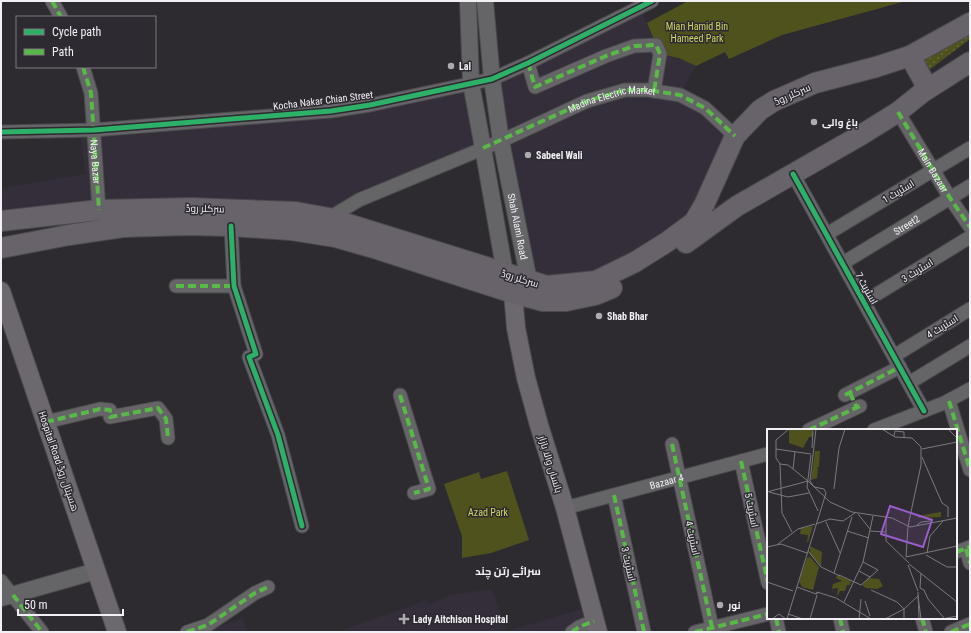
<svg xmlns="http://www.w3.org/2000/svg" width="971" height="633" viewBox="0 0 971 633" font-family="'Roboto Condensed',Cairo,sans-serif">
  <defs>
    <pattern id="grass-dots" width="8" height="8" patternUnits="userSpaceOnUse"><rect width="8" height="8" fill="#50521e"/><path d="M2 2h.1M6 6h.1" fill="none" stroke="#6a6b3f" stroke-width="1.8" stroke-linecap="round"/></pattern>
  </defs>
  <rect width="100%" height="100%" fill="#2d2b30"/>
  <path fill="#332e3a" d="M640 8 660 54 679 58 696 66 680 95 735 136 704 205 596 281H529L492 79Z
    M471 83 482 147 333 211 263 203 98 200 26 209 1 215V188L85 174 80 130 331 111Z
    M492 589 507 631 585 608 592 632H336L427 600 429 605 450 595Z
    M243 618 248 632H204Z"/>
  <path fill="url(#grass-dots)" d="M970 30V39L929 70 922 58Z"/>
  <path fill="#50521e" d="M688 1H906L782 35 729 59 725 52 696 66 679 58 660 54 647 23Z
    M507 471 529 540 491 553 462 558V536L444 484 479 472 481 479Z"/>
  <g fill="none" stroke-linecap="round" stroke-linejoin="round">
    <defs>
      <g id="minor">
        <path d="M52 1 61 17"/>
        <path d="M528 63 535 87 606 56 634 46 656 45 660 54 654 91"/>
        <path d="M83 67 91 93 99 210"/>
        <path d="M898 112 950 198 970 227"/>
        <path d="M1 132 94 130 331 111 370 105 492 79 528 63 652 1"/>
        <path d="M793 174 924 411"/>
        <path d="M329 218 359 200 501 141 587 101 625 90H648L680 95 705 108 735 136"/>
        <path d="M231 226 234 286 256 354 249 357 278 435 302 526"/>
        <path d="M827 234 970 148"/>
        <path id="s1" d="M843 263 970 186"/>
        <path d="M176 286H234"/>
        <path d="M864 302 970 237"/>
        <path d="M894 356 970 309"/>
        <path d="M909 383 970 346"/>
        <path d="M400 395 429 489 414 493"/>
        <path d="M845 395 900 367"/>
        <path d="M949 401 970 470"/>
        <path d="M46 422 100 409 110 410V417L158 408 166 419 168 438"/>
        <path d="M809 430 860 406"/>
        <path d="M874 430 944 403 970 389"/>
        <path d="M672 444 713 632"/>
        <path d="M741 461 768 583"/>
        <path d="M614 495 644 632"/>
        <path id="s2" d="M565 508 768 454"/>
        <path d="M966 549 970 563"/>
        <path d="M956 552 970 547"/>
        <path d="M1 581 42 632"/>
        <path d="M776 618 779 632"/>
        <path d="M840 618 843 632"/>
        <path d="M922 618 926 632"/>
        <path d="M187 632 208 625 255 593 268 587"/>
        <path d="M572 632 579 627 594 621"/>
        <path d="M695 632 768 614"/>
        <path d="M951 632 970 624"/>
      </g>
      <g id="tertiary">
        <path d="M468 1 471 83 483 148 505 273 508 282"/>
        <path id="s3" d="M485 1 492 79 501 141 529 281 521 287"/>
        <path d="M1 598 96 571"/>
      </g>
      <path id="secondary" d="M1 291 117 632
        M513 293 516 328 526 378 539 425 565 508 598 632"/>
      <path id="primary" d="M910 56 928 89
        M1 221 99 210 191 208 296 212 329 218 547 286 596 281 635 262 667 242 694 222 704 205 735 136 760 110 774 101 815 83 876 67 910 56 970 23
        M686 243 737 206 861 135 898 112 923 92 970 62
        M1 248 69 235 123 227 188 225 231 226 291 230 335 237 377 249 513 293 543 301H566L595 295 612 288"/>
    </defs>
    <use href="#minor" stroke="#4a494c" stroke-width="15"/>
    <use href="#tertiary" stroke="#4a494c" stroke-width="18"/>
    <use href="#secondary" stroke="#4a494c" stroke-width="20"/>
    <use href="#primary" stroke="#4a494c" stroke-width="22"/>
    <use href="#minor" stroke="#656467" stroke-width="13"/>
    <use href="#tertiary" stroke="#656467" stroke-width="16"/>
    <use href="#secondary" stroke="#6c686d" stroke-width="18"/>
    <use href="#primary" stroke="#68626a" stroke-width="20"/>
    <g stroke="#58b947" stroke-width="4" stroke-dasharray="8 4" stroke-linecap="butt">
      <path d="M52 1 61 17"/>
      <path d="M528 63 535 87 606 56 634 46 656 45 660 54 654 91"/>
      <path id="s4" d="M83 67 91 93 99 210"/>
      <path id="s5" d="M898 112 950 198 970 227"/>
      <path id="s6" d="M483 148 587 101 625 90H648L680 95 705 108 735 136"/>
      <path d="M176 286H234"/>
      <path d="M850 393 857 408"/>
      <path d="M400 395 429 489 414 493"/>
      <path d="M845 395 900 367"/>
      <path d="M949 401 970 470"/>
      <path d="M46 422 100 409 110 410V417L158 408 166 419 168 438"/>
      <path d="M809 430 860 406"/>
      <path d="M672 444 713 632"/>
      <path d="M741 461 768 583"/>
      <path d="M614 495 644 632"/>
      <path d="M966 549 970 563"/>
      <path d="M956 552 970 547"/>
      <path d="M13 595 42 632"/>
      <path d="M776 618 779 632"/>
      <path d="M840 618 843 632"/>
      <path d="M922 618 926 632"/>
      <path d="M187 632 208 625 255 593 268 587"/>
      <path d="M572 632 579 627 594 621"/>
      <path d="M695 632 768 614"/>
      <path d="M951 632 970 624"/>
    </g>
    <defs>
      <path id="cycleway" d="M1 132 94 130 331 111 370 105 492 79 528 63 652 1
        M793 174 924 411
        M231 226 234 286 256 354 249 357 278 435 302 526"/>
    </defs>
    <use href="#cycleway" stroke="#2d2a31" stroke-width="8"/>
    <use href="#cycleway" stroke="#2db169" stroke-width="5"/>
  </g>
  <g fill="#adabb0" stroke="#2d2a31" stroke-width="1.5">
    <circle cx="451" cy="66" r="4"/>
    <circle cx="814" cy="122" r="4"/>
    <circle cx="528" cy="155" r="4"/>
    <circle cx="599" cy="316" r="4"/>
    <circle cx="720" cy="605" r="4"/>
    <path d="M402 613h4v4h4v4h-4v4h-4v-4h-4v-4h4z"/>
  </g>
  <g text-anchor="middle" stroke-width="3" stroke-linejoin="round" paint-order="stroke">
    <g font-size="10" fill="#d4d962" stroke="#2d2a31">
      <text x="697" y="30">Mian Hamid Bin<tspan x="697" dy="12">Hameed Park</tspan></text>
      <text x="488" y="516">Azad Park</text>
    </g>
    <g font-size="10" font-weight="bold" fill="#f2f0f5" stroke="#2d2a31" text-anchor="start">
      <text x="459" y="70">Lal</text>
      <text x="822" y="126">باغ والی</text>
      <text x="536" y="159">Sabeel Wali</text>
      <text x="607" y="320">Shab Bhar</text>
      <text x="728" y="609">نور</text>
      <text x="413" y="623">Lady Aitchison Hospital</text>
    </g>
    <g font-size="10" fill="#f2f0f5" stroke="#2d2a31">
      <text transform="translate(792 94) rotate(-24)" y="4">سرکلر روڈ</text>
      <text transform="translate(323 100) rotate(-7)" y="4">Kocha Nakar Chian Street</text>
      <text dy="4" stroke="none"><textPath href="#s6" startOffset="139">Madina Electric Market</textPath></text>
      <text dy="4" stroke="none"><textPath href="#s4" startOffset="96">Naya Bazar</textPath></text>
      <text dy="4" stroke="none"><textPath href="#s5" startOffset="68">Main Bazaar</textPath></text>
      <text transform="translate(898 191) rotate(-31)" y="4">اسٹریٹ 1</text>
      <text transform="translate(205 208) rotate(1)" y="4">سرکلر روڈ</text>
      <text dy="4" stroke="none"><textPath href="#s1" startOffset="74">Street2</textPath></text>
      <text dy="4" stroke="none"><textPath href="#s3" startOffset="228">Shah Alami Road</textPath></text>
      <text transform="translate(917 270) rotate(-32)" y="4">اسٹریٹ 3</text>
      <text transform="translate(520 278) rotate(17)" y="4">سرکلر روڈ</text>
      <text transform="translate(867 288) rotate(61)" y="4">اسٹریٹ 7</text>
      <text transform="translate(942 326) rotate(-32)" y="4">اسٹریٹ 4</text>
      <text transform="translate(59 461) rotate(71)" y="4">Hospital Road ھسپتال روڈ</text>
      <text transform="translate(551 464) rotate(73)" y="4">بانساں والا بازار</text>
      <text dy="4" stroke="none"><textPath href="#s2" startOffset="105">Bazaar 4</textPath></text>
      <text transform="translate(752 510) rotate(78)" y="4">اسٹریٹ 5</text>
      <text transform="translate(693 538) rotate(77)" y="4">اسٹریٹ 4</text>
      <text transform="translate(629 564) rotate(77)" y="4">اسٹریٹ 3</text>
    </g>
    <g font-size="11" font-weight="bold" fill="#f2f0f5" stroke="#2d2a31">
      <text x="508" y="575">سرائے رتن چند</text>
    </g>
  </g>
  <g transform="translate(767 429)">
    <rect width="190" height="190" fill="#2d2b30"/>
    <path d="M46 97 41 113H40L41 106 33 105 34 99ZM70 146 84 152 83 156H80L78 162H73L70 168 71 159 65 160 66 155 75 152 69 149ZM102 149 112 150 116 157 110 160 99 159 95 156Z" fill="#50521e"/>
    <path d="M46 0V8H42L36 19 22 14V0Z" fill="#50521e"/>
    <path d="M48 22H53L52 38H49L51 39 50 49 44 51ZM174 83V88L151 89V87ZM43 117 55 123 54 137 43 125ZM43 128 52 138 46 161 35 158 32 152 40 129Z" fill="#50521e"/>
    <path fill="none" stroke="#7c7a7f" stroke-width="1" d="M22 0 9 11V29L13 35 15 84 25 103M115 0 128 8 145 9 154 18V36L141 97M181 0 190 9M127 7 128 2 137 3V8M45 19 46 2M9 20 44 25M155 20 190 13M44 26 40 58 51 82M155 28 175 74 181 78V88M13 35 21 36 41 52M26 40 28 23M67 60 72 19 78 0M0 63 41 52 63 73 85 83 125 89 143 98 190 89M2 63 21 68 42 64M91 85 103 100M119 87V112L142 134M59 93 73 124M49 95 63 90 76 92 88 84M150 96 154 93 163 92M141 97 139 128 190 117M80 102 102 109M103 102 119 103M11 115 31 100 48 95M0 118 14 115 40 124M41 122 54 138 73 147M160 124 163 107 176 92M159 126 180 138H190M142 135 190 173M141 136 151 162M92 142 103 148M67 144 85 88M72 146 94 156M0 153 26 162M94 156 111 141 96 133M30 158 49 165M153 159 157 161 161 170 177 189M153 159 154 144M104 161 130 173 137 180V190M151 163 152 190M51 164 49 165 50 163 69 169 104 190M98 172 103 187M77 173 96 133 106 87M21 185 36 190M5 190 12 185 19 190M20 190 59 64 57 60 47 58 43 52 49 0M43 190 50 166M92 190 94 170M118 190 137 180 151 167 154 190M175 190 190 187"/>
    <path fill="#995dcc" fill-opacity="0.15" stroke="#995dcc" stroke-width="2" d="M123 77 165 91 156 118 114 105Z"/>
    <rect width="190" height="190" fill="none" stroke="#f2f0f5" stroke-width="2"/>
  </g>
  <rect width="971" height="633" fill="none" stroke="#f2f0f5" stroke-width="4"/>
  <rect x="16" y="16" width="140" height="52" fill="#2d2a31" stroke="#7c797f"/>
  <rect x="24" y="29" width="20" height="6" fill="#2db169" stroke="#7c797f"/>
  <text x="52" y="36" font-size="12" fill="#f2f0f5">Cycle path</text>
  <rect x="24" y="49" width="20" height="6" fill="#58b947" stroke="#7c797f"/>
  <text x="52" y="56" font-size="12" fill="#f2f0f5">Path</text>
  <path d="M18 609v6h105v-6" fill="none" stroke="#f2f0f5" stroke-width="2"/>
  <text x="24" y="609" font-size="12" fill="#f2f0f5" stroke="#2d2a31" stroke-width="3" paint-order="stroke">50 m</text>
</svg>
